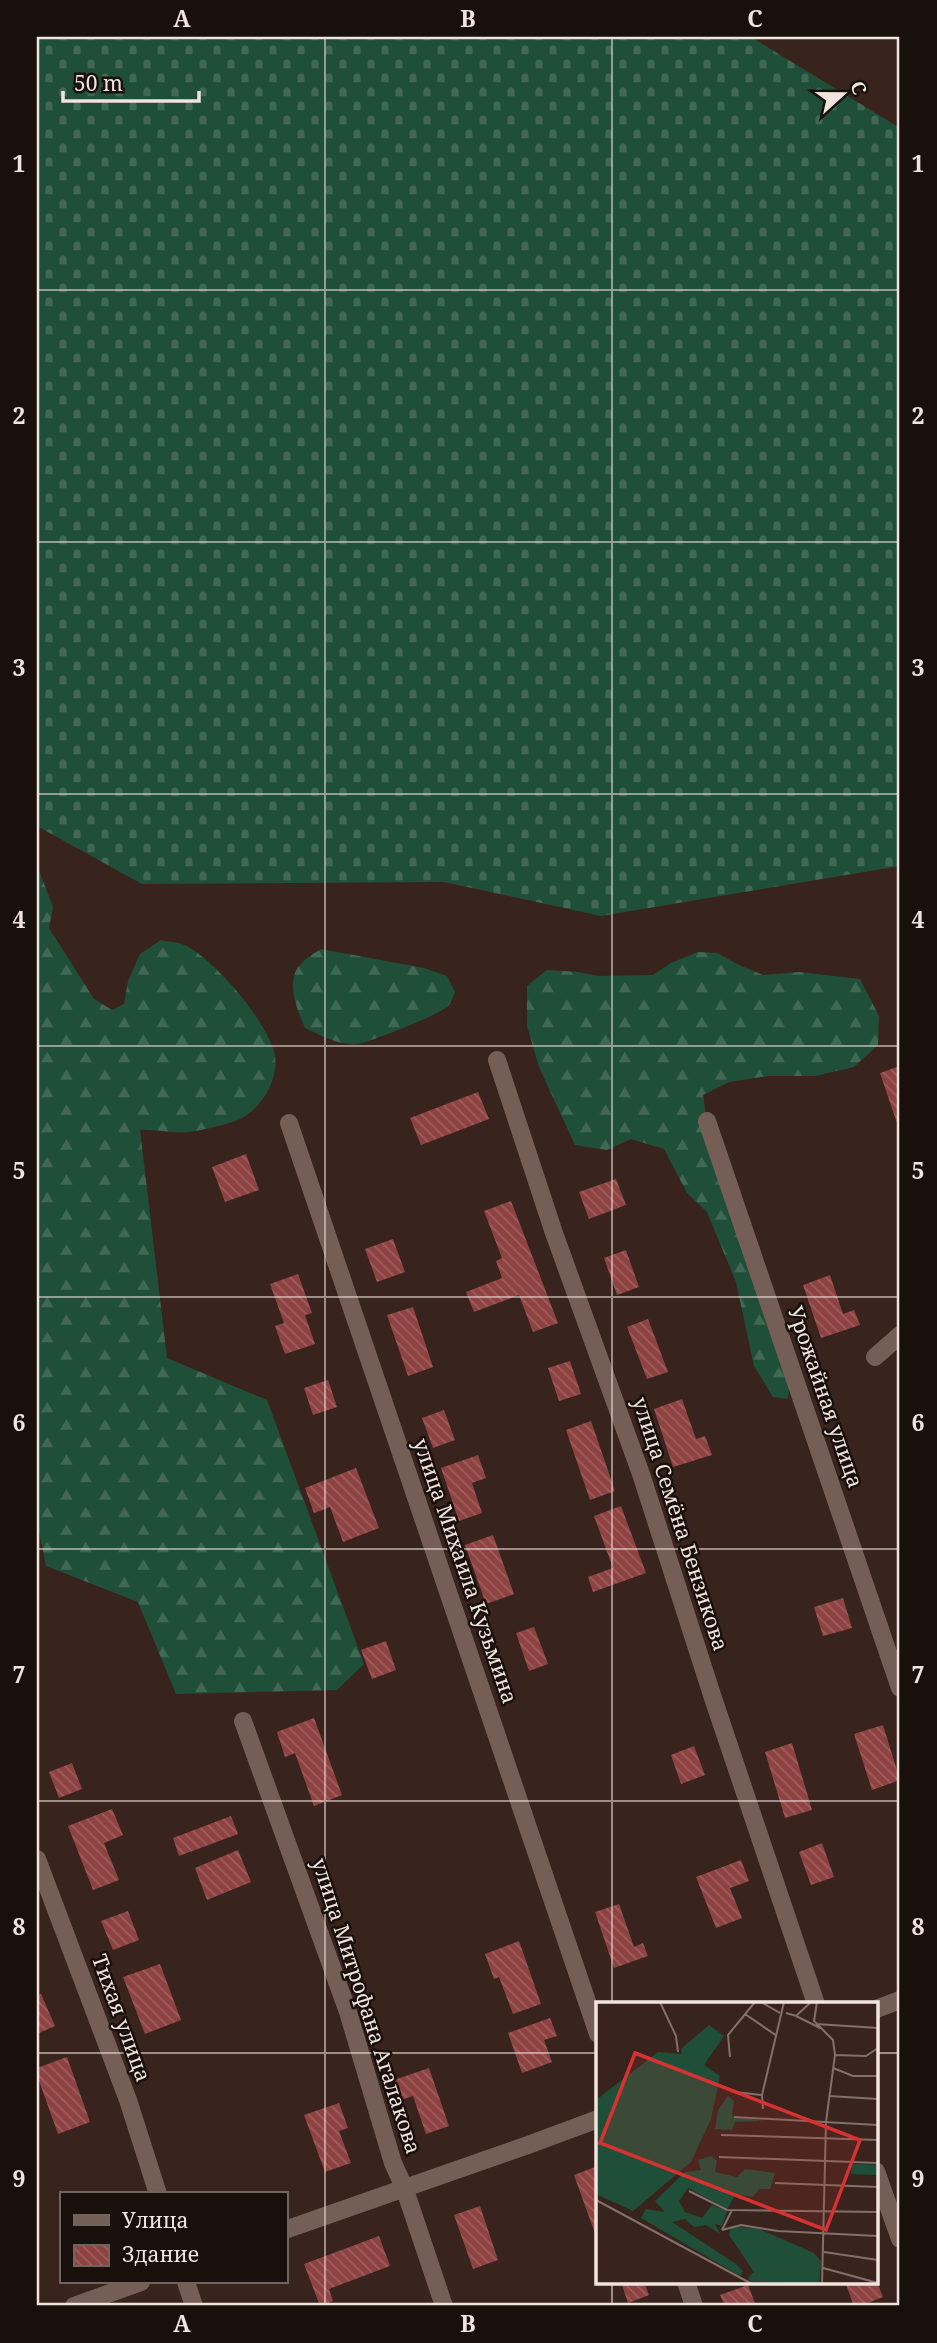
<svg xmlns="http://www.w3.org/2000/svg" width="937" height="2343" viewBox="0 0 937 2343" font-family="'Noto Serif',serif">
  <defs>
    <pattern id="forest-firs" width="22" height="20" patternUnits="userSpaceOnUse" patternTransform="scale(1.75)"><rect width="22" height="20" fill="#1f4f39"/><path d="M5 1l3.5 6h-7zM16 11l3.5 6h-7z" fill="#406855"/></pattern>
    <pattern id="cemetery-stones" width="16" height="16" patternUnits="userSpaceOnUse" patternTransform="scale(1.75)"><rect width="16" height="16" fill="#1f4f39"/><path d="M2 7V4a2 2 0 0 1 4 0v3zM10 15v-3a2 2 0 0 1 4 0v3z" fill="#406855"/></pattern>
    <pattern id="building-back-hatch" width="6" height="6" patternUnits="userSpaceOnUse" patternTransform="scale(1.75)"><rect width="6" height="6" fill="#8e4342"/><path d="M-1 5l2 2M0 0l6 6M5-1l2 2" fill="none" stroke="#9e5e5d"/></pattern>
  </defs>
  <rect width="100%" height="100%" fill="#38241d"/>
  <path fill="url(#forest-firs)" d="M37 865 53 907 49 928 94 999 112 1010 124 1004 128 981 140 954 161 940C169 942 179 942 187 946 217 963 265 1019 274 1052 281 1076 262 1109 240 1119 229 1124 200 1131 188 1132 173 1134 156 1129 140 1130L167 1358 267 1400 364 1664 337 1690 176 1694 138 1602 46 1566 37 1522Z
    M321 949 424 968 447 976 455 992C453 996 451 1003 448 1006 441 1014 368 1043 357 1044 338 1046 321 1035 305 1028 297 1009 284 979 302 963 307 957 315 953 321 949Z
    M698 952 717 953 739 965 763 975 800 972 860 979 879 1016 878 1045 854 1067 815 1076H768L729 1082 703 1095 707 1121 791 1367 788 1399 773 1397 754 1366 736 1282 707 1212 687 1193 664 1149 631 1139 607 1150 575 1145 539 1067 527 1026V986L547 970 578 972 598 976 653 975 671 963Z"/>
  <path fill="url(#cemetery-stones)" d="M37 37H751L900 128V866L601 916 444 882 142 884 37 826Z"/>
  <path fill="url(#building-back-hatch)" d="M900 1066V1132L880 1073Z
    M478 1092 489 1119 421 1145 410 1118Z
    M246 1154 259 1190 225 1202 212 1167Z
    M616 1179 626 1205 589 1219 579 1192Z
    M511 1201 558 1323 533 1332 519 1295 474 1312 466 1292 502 1278 496 1261 502 1258 484 1211Z
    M393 1239 405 1272 377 1282 365 1249Z
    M626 1250 639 1287 617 1295 604 1258Z
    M298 1274 312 1313 305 1315 315 1344 285 1354 275 1326 284 1323 270 1284Z
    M830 1275 843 1314 854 1310 860 1325 821 1338 803 1285Z
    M413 1307 433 1367 408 1376 387 1315Z
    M648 1319 668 1372 647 1379 627 1327Z
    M570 1361 581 1394 559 1401 548 1368Z
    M328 1380 337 1407 313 1415 304 1388Z
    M682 1399 696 1439 705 1436 712 1455 673 1467 654 1409Z
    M444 1410 455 1440 433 1448 422 1418Z
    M591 1421 615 1491 590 1500 566 1430Z
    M478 1455 486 1478 472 1483 482 1513 459 1521 441 1468Z
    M356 1468 379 1528 343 1542 330 1507 314 1513 305 1488Z
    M621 1506 646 1573 593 1592 588 1577 613 1568 594 1516Z
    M493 1535 514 1594 486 1604 465 1545Z
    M843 1598 852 1628 823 1636 814 1607Z
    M534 1627 548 1664 529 1671 516 1633Z
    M386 1641 396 1670 372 1679 361 1650Z
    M314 1718 342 1795 314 1806 295 1753 285 1757 277 1732Z
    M883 1725 900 1780 872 1790 854 1734Z
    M792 1743 812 1810 785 1818 765 1752Z
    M694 1746 705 1775 681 1784 671 1755Z
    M72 1763 82 1789 59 1798 49 1772Z
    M112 1809 123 1835 104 1843 119 1880 93 1890 68 1826Z
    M231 1816 238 1834 179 1856 173 1838Z
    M822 1843 834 1877 811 1885 799 1852Z
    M238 1850 251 1882 207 1900 195 1868Z
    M741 1860 749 1881 730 1888 742 1918 716 1928 696 1877Z
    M619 1904 634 1947 643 1943 648 1956 614 1968 595 1912Z
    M128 1911 139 1940 113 1950 101 1921Z
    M519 1941 541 2004 513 2014 499 1977 494 1979 485 1954Z
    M160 1964 181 2020 145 2034 123 1977Z
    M41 1994 55 2026 37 2034V1995Z
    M550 2018 557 2036 544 2040 552 2062 522 2073 508 2033Z
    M67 2057 90 2122 58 2134 37 2075V2068Z
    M429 2068 449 2126 426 2134 413 2096 401 2100 394 2080Z
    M339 2103 348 2128 339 2131 351 2163 325 2172 304 2115Z
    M595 2167 598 2175 597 2239 574 2175Z
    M480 2206 498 2260 473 2269 454 2215Z
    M379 2236 390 2266 329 2289 333 2301 320 2306 304 2264Z
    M621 2282H644L649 2295 628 2303Z
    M845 2282H877L883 2297 860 2306H854Z
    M748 2285 756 2306H725L720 2295Z"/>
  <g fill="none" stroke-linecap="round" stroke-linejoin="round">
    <path stroke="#755e55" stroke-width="18" d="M497 1060 554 1233 641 1474 713 1698 816 2004
      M707 1121 900 1688
      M289 1123 598 2034
      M875 1357 900 1335
      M243 1721 348 2012 393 2163 404 2187 444 2306
      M37 1859 128 2100 158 2194
      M876 2009 900 2000
      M876 2171 900 2239
      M285 2230 528 2145 598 2119
      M186 2282 194 2306
      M686 2282 694 2306
      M74 2306 141 2282"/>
  </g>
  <path fill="none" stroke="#f1e3de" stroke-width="2" stroke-opacity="0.55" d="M325 37V2306M612 37V2004M37 290H900M37 542H900M37 794H900M37 1046H900M37 1297H900M37 1549H900M37 1801H900M37 2053H598M876 2053H900M612 2282V2306"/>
  <g text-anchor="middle" stroke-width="5" stroke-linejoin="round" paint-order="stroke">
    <g font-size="21" fill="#f1e3de" stroke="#19100c">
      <text transform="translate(825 1397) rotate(71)" y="7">Урожайная улица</text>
      <text transform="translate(680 1524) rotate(72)" y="7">улица Семёна Бензикова</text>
      <text transform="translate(465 1571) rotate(71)" y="7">улица Михаила Кузьмина</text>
      <text transform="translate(366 2006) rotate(72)" y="7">улица Митрофана Агалакова</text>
      <text transform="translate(121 2018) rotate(70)" y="7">Тихая улица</text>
    </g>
  </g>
  <g transform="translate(596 2002)">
    <rect width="282" height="282" fill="#38241d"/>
    <path d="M132 94 138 99 136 114 167 119 139 120 136 128 119 127 122 108ZM116 154 121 159 119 170 141 175 149 167 179 171 174 187H163L157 195 140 192 131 207 92 186 83 199 89 210 106 216 116 203 131 209 126 224 119 222 124 232 110 223 98 225 89 217 76 220 140 262 147 269 144 274 45 216 50 207 69 210 59 199 89 170 105 168 102 158ZM256 162 282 163V173L255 172ZM135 224 163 227 218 251 225 259 223 282 155 280 152 275 158 270 133 233Z" fill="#1f4f39"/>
    <path d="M113 23 128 34 108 63 124 74 115 117 95 160 37 209 0 192V98L62 50 85 52 86 46Z" fill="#1f4f39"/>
    <path fill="none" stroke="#82706a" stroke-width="2" d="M64 0 80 34 82 50M165 0 184 11M221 0 218 19 237 38 239 53 230 120 226 282M190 11 200 14 215 0M149 12 181 34M200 14 224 26M220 22 282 26M239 53 270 54 282 46M134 55 132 33 159 0M237 66 257 74H282M139 90 165 93M233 94 282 97M167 107 166 93 188 0M138 115 282 123M125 133 282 138M123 155 282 161M179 181 282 185M93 189 131 208 282 210M0 198 156 282M126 228 145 223 182 229 282 234M126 228 136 208M228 250 282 258M227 266 282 281"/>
    <path fill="#d73131" fill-opacity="0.15" stroke="#d73131" stroke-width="3.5" d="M39 51 264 138 230 228 4 141Z"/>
    <rect width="282" height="282" fill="none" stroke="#f1e3de" stroke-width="3.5"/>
  </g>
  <rect width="937" height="2343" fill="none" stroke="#19100c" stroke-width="77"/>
  <rect x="60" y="2192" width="228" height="91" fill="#19100c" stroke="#6f6460" stroke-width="2"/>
  <rect x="74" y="2215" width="35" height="10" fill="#755e55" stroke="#6f6460" stroke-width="2"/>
  <text x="122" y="2228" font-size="21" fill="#f1e3de">Улица</text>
  <rect x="74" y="2245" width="35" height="21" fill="url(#building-back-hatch)" stroke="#6f6460" stroke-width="2"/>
  <text x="122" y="2262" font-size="21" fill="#f1e3de">Здание</text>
  <g transform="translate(843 94) rotate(69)" stroke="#19100c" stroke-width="5" paint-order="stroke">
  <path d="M0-5L12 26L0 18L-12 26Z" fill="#f1e3de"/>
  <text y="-10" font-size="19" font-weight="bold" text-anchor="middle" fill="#f1e3de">С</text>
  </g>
  <path d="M63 91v10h136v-10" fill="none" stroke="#f1e3de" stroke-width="3.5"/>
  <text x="74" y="91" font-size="21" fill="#f1e3de" stroke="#19100c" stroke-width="5" paint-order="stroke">50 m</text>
  <rect x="38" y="38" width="860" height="2266" fill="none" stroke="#f1e3de" stroke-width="2.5"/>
  <g font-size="23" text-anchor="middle" font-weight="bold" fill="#f1e3de">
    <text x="182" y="27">A</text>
    <text x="468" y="27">B</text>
    <text x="755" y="27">C</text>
    <text x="19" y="172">1</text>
    <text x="918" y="172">1</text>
    <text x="19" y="424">2</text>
    <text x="918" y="424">2</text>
    <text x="19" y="676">3</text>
    <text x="918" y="676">3</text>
    <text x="19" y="928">4</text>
    <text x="918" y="928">4</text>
    <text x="19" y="1179">5</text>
    <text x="918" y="1179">5</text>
    <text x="19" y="1431">6</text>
    <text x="918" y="1431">6</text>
    <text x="19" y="1683">7</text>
    <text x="918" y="1683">7</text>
    <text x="19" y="1935">8</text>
    <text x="918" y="1935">8</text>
    <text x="19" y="2187">9</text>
    <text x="918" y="2187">9</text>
    <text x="182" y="2332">A</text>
    <text x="468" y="2332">B</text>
    <text x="755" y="2332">C</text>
  </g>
</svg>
